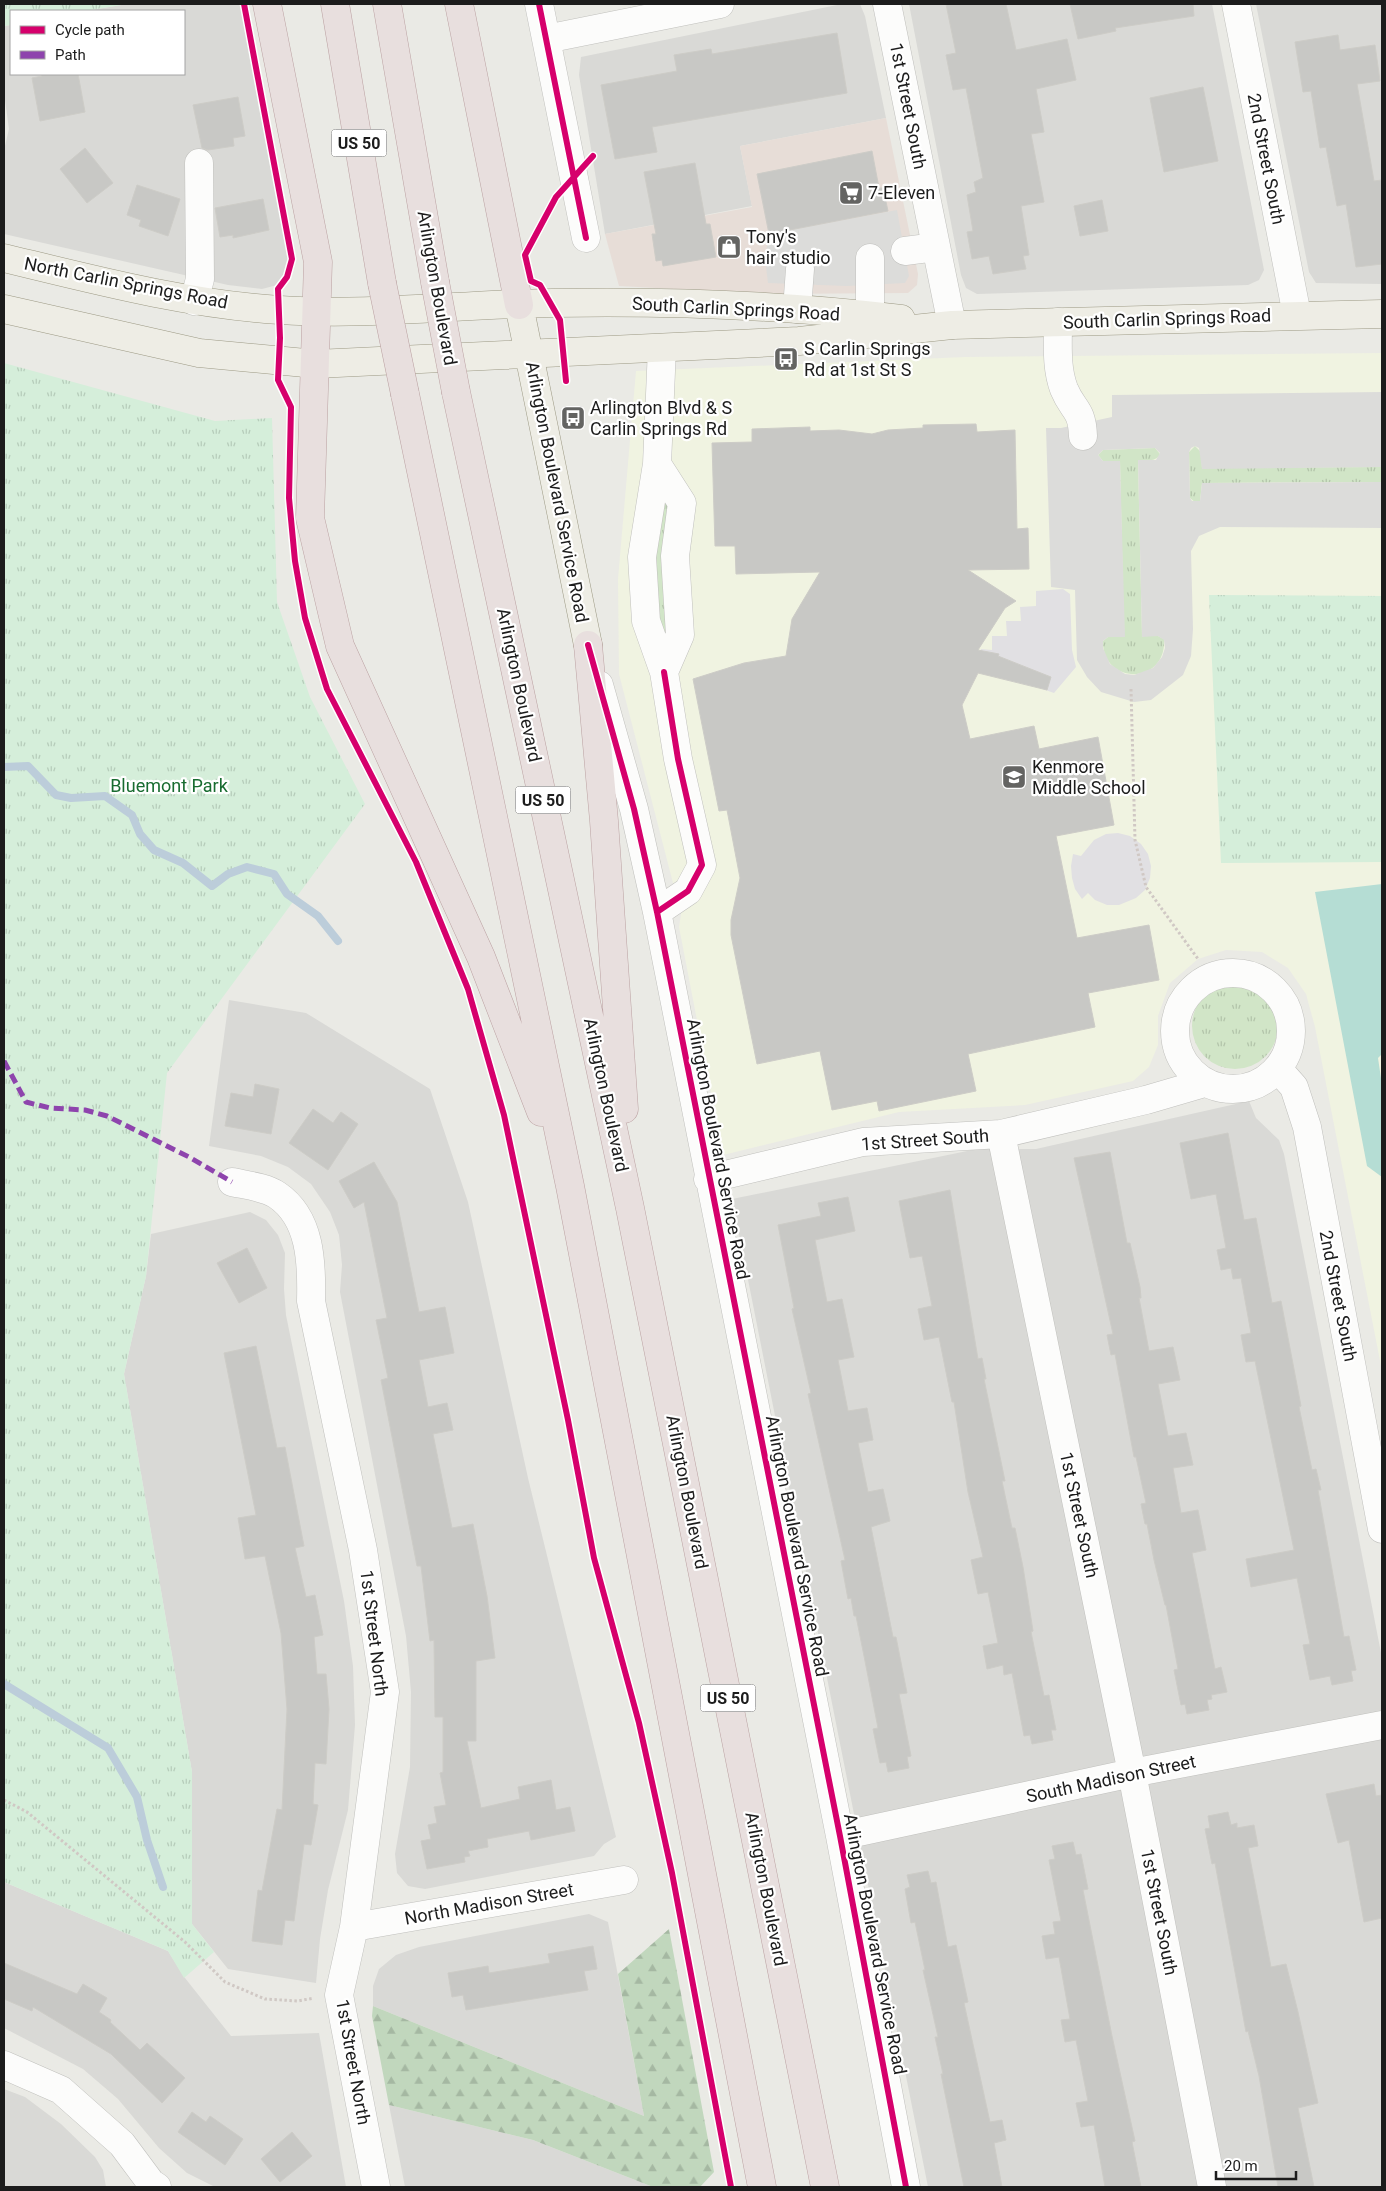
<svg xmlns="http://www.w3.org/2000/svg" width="1386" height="2191" viewBox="0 0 1386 2191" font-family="Roboto,sans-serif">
  <defs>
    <pattern id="grass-tufts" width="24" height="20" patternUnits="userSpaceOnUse" patternTransform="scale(1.25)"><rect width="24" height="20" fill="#d1e5c7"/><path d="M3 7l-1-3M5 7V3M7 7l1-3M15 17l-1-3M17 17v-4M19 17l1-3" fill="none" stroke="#b3c4aa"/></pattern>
    <pattern id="forest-firs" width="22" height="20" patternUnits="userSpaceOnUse" patternTransform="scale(1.25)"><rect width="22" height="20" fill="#c1d7bd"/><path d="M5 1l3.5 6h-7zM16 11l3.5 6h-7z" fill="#a5b8a2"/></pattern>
    <pattern id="park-tufts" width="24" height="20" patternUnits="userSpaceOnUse" patternTransform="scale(1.25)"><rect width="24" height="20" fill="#d5eeda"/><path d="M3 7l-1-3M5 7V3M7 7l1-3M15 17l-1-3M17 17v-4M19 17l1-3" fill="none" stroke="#b6ccba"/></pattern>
  </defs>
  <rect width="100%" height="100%" fill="#eaeae5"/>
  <path fill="#d9d9d6" d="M127 4H244L292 259 290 269 281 284 262 289 228 285 4 234V150L9 129 4 93V26L11 25V74H184V11H85Z
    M842 4H860L865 16 886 118 740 146 752 206 605 234 579 75 581 57Z
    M909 4H1212L1264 270 1259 280 1248 285 977 294 966 288 961 275Z
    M1256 4H1382V284L1316 283 1309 272Z
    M229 1000 306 1013 430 1089 468 1202 528 1478 616 1837 604 1844 594 1856 425 1889 408 1886 397 1873 395 1854 410 1767 411 1692 406 1636 340 1292 342 1265 339 1235 330 1212 311 1184 288 1167 261 1156 209 1146Z
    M1249 1101 1256 1118 1279 1140 1284 1154 1382 1658V2187H928L732 1199 977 1149H1036Z
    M250 1212 266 1220 278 1235 285 1253 284 1289 286 1315 344 1601 353 1666 355 1725 348 1810 328 1890 320 1939 316 1983 228 1969 192 1924V1772L124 1374 146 1276 151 1234Z
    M4 1882 168 1951 185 1978 231 2036 319 2033 346 2187 213 2186 187 2173 159 2148 118 2099 83 2069 4 2028Z
    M589 1914 608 1922 644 2116 373 2006V1986L379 1969 396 1955 419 1947Z
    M4 2089 25 2097 61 2124 95 2157 103 2170 106 2187H4Z
    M389 2105 533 2140 653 2187H405Z"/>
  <path fill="#e7ddd7" d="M886 118 918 274 917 285 908 293 768 294 619 286 605 234 752 207 740 146Z"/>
  <path fill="#f0f3e1" d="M1382 353V1371L1315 1027 1306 994 1288 968 1262 952 1226 950 1198 959 1170 983 1158 1016V1045L1149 1067 1133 1081 1025 1105 899 1112 723 1155 679 927 681 914 619 674 618 579 636 371 965 357Z"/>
  <path fill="url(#grass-tufts)" d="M1195 446 1201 452 1202 468 1382 467V482L1202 483 1200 501 1196 503 1190 498 1189 452Z
    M1155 448 1160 454C1157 462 1147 460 1138 460L1142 636H1158L1164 639C1167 686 1102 685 1103 641L1108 637H1124L1120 461H1103L1098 455 1103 450Z
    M669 500 668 632 663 633 660 631 655 567 662 503Z
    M1192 1026a43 43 0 1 1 86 0a43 43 0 1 1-86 0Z"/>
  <path fill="url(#forest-firs)" d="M669 1929 714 2172 700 2187H653L533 2140 389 2105 372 2016 373 2006 644 2116 618 1974Z"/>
  <path fill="url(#park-tufts)" d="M4 4H127L85 11H11V25L4 26Z
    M4 363 215 421 272 418 277 602 310 697 365 804 167 1073 146 1276 124 1374 192 1772V1924L214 1952 184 1978 168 1951 4 1882Z
    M1209 595 1382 596V862L1221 863Z"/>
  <path fill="#b5ddd4" d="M1382 884V1054L1378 1058 1382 1085V1177L1367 1166 1315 892Z"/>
  <path fill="#dcdcda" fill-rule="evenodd" d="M897 210 909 276 905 283 847 286 768 283 765 259 769 234Z
    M1382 392V467L1202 469 1199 448 1195 446 1191 448 1189 452 1190 498 1192 501H1200L1202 483 1382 482V528L1220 527 1199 536 1191 551 1193 629 1191 656 1183 675 1151 700 1134 702 1101 692 1087 677 1077 660 1075 590 1051 587 1046 428H1061L1112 417V395ZM1155 448 1160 453 1156 460H1138L1142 637 1158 636 1164 640 1165 648 1162 657 1153 668 1134 675 1125 674 1110 664 1103 648V641L1108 637H1125L1120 461H1103L1098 455 1103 450Z"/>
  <path fill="#e1e0e3" d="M1063 589 1070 594 1072 650 1076 667 1054 693 979 667 981 649 992 650V636H1007L1006 621H1021L1020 607 1036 606V591Z
    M1118 833 1130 836 1141 844 1148 854 1151 866 1150 878 1145 890 1136 898 1119 905H1107L1095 900 1088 893 1082 899 1075 889 1072 878 1071 866 1073 854 1081 856 1094 840 1106 834Z"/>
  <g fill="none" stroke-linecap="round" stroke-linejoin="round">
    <path stroke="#bccdda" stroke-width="8" d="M4 767 28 766 56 795 71 798 105 796 132 815 140 834 154 850 183 863 212 886 228 874 247 867 274 874 287 894 318 916 338 941
      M4 1684 108 1748 137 1797 147 1840 163 1887"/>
  </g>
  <path fill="#c8c8c5" stroke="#cdccc7" d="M946 4H1006L1016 50 1067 39 1076 80 1036 89 1044 132 1031 134 1044 202 1021 206 1029 255 1023 256 1026 269 993 274 989 256 972 259 967 232 973 231 967 195 976 192 974 182 983 178 966 88 953 90 946 55 956 53Z
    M1070 4H1193L1194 16 1115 28 1116 31 1078 39Z
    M837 33 847 93 652 127 657 152 615 159 601 85 677 71 674 55 711 49 712 54Z
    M1338 35 1340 50 1375 45 1380 81 1357 84 1374 181 1382 180V264L1356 267 1346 204 1337 206 1326 147 1320 148 1311 91 1303 92 1295 42Z
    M41 74H78L85 112 40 121 32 78 42 76Z
    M1203 87 1218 161 1164 172 1150 98Z
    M238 97 245 136 233 138 234 146 208 150 202 148 193 105Z
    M85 148 113 183 87 203 60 169Z
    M872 151 879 188H883L888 211 769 234 757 174Z
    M695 163 706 224H710L716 257 663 266 662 260 656 261 652 234H656L644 172Z
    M137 185 180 199 168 236 139 226 141 220 127 215Z
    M263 199 269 230 233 238V235L220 237 215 208Z
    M1102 200 1108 231 1080 236 1074 206Z
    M976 424 977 432 1015 430 1017 529 1028 528 1029 569 968 570 1016 601 1005 608 978 650 999 654 998 656 1051 677 1047 690 978 673 962 705 970 739 1034 726 1039 749 1098 737 1114 825 1056 836 1077 938 1149 925 1159 980 1088 993 1095 1027 968 1054 976 1091 879 1111 877 1101 832 1110 820 1051 757 1064 731 935V920L740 878 727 810 719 811 693 679 744 663 786 656 792 619 820 572 736 574 735 546H715L712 443 752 442V429L810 427V431L839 430 872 434 888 430 923 428V425Z
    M255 1084 279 1089 271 1134 225 1126 231 1093 253 1097Z
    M313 1109 333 1123 341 1112 358 1124 328 1170 289 1143Z
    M1228 1133 1244 1220 1256 1218 1272 1303 1281 1301 1301 1406 1299 1407 1312 1470 1316 1469 1321 1490H1318L1344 1637 1349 1636 1356 1670 1351 1671 1353 1681 1332 1685 1330 1676 1310 1680 1303 1645 1310 1644 1297 1578 1251 1587 1246 1559 1294 1550 1255 1361 1246 1362 1241 1335 1251 1333 1241 1278 1233 1279 1231 1268 1221 1270 1217 1250 1226 1248 1216 1194 1191 1199 1180 1143Z
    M1110 1152 1127 1243H1130L1140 1287 1141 1298H1139L1149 1351 1173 1347 1180 1380 1158 1384 1168 1436 1186 1433 1193 1465 1173 1468 1181 1513 1198 1510 1206 1550 1192 1553 1215 1669 1221 1667 1227 1692 1211 1695 1212 1699 1207 1700 1209 1710 1187 1714 1185 1704 1181 1705 1174 1670 1178 1669 1166 1605H1165L1154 1560 1147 1524H1145L1141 1504 1146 1503 1136 1457H1134L1115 1354 1111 1355 1107 1335 1113 1334 1074 1158Z
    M374 1162 397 1202 419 1312 445 1307 454 1353 419 1360 428 1407 447 1403 453 1430 433 1434 452 1528 473 1524 487 1596 495 1658 476 1661V1741H467L481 1808 520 1799 518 1787 551 1780 556 1810 570 1807 575 1831 531 1840 529 1831 487 1839 488 1847 468 1851 470 1856 464 1857 465 1862 427 1869 421 1841 431 1839 428 1825 437 1823 434 1807 446 1805 440 1773 443 1772V1717H435L434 1640 430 1641 421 1566H417L381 1380 388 1378 376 1320 387 1318 364 1202 354 1208 339 1181Z
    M950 1190 978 1359 982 1358 986 1379H984L1005 1481H1002L1012 1528H1015L1023 1567 1033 1631 1031 1632 1044 1696 1049 1695 1056 1730H1051L1053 1740 1032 1744 1030 1735 1024 1736 1012 1673 1004 1675 1003 1665 987 1669 983 1646 998 1643 988 1592 978 1594 971 1560 983 1557 968 1492 954 1402H952L939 1337 924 1340 918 1309 932 1306 922 1256 910 1258 899 1201Z
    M848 1197 855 1231 815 1240 827 1302 842 1299 854 1357 838 1360 848 1411 867 1408 873 1440 858 1443 868 1492 883 1489 890 1521 871 1527 893 1637H896L907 1693 899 1694 911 1756 907 1757 909 1768 888 1772 886 1762 880 1763 873 1729 878 1728 865 1661 856 1616H854L851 1598 848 1599 841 1561 845 1560 808 1394 811 1393 792 1309 794 1308 778 1225 821 1216 818 1203Z
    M247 1248 267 1288 239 1303 217 1263Z
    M256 1346 277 1448 285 1447 304 1546 295 1548 306 1597 315 1595 323 1635 314 1637 317 1674H326L329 1709 326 1764 315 1763 313 1804 318 1805 311 1845 304 1844 294 1921 285 1920 282 1945 252 1941 258 1890 262 1891 277 1809 282 1810 287 1709 281 1633 265 1556 245 1559 238 1518 256 1515 224 1353Z
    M1374 1784 1376 1796 1382 1795V1918L1364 1922 1349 1840 1338 1843 1326 1794Z
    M1228 1812 1231 1825 1237 1823V1828L1254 1825 1258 1846 1248 1848 1271 1967 1286 1964 1298 2012 1318 2103 1298 2108 1314 2187H1278L1259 2076 1248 2031 1246 2032 1215 1863 1212 1864 1205 1829 1210 1828 1208 1816Z
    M1073 1842 1076 1855 1081 1854 1088 1889 1083 1890 1112 2036 1135 2141 1132 2142 1141 2187H1105L1094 2125 1081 2127 1076 2103 1088 2101 1076 2040 1065 2042 1061 2020 1070 2019 1059 1957 1046 1959 1042 1936 1055 1934 1053 1922 1061 1921 1049 1860 1055 1859 1052 1846Z
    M928 1871 931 1883 936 1882 948 1947 956 1945 968 2002 964 2003 990 2122 1002 2120 1006 2140 994 2143 1002 2187H964L941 2074H943L935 2037H938L923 1970H925L915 1922 911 1923 905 1889 910 1887 907 1875Z
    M593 1946 597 1969 584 1971 588 1990 466 2010 463 1995 452 1997 448 1973 488 1966 489 1973 550 1963 548 1954Z
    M4 1963 77 1994 83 1984 107 1998 99 2012 111 2020 110 2022 140 2050 147 2043 185 2078 162 2103 111 2054 33 2007 32 2011 4 1999Z
    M192 2112 206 2122 210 2116 243 2139 225 2165 178 2132Z
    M292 2132 312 2156 280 2182 261 2159Z"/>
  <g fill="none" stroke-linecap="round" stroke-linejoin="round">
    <defs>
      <path id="minor" d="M539 4 586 238
        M887 4 952 325
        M1236 4 1297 315
        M546 39 720 4
        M905 251 936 247
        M870 258V315
        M194 301 200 279 199 163
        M797 309 800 269
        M1058 322C1058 345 1056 368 1064 389 1073 411 1082 408 1083 436
        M657 464 682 503 675 556 680 635 664 672
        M599 685 634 809 657 912 840 1836 906 2187
        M657 912 688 891 702 865 678 759 664 672 646 621 642 557 657 464 662 348
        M1175 1031a58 58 0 1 1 116 0a58 58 0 1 1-116 0Z
        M1278 1069 1294 1087 1307 1127 1382 1529
        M1001 1134 1146 1100 1204 1083
        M708 1179 863 1142 1001 1134 1132 1773 1212 2187
        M232 1182C245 1185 265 1187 277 1195 311 1218 312 1263 311 1301L363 1550 385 1692 354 1927 339 1995 376 2187
        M840 1836 1132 1773 1382 1725
        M354 1927 624 1880
        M4 2065 61 2090 122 2144 151 2183 157 2187"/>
      <path id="major" d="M4 258C95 280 186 304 280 310 370 316 462 304 552 303 668 301 786 305 901 319
        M519 305 588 645
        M4 309 199 353 316 364 799 341 952 325 1382 314"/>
      <path id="highway" d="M267 4 318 262 310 518 340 646 481 957 541 1112
        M335 4 382 283
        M387 4 435 282
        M459 4 519 305
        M456 392 630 1208 825 2187
        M405 394 570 1186 762 2187
        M588 645 604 821 624 1109"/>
    </defs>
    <use href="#minor" stroke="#c0c0bd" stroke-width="29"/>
    <use href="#major" stroke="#9d9a85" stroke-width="29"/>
    <use href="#highway" stroke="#bba1a2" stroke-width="29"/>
    <path stroke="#d0c8c4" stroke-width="3" stroke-dasharray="2.5 2.5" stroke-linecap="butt" d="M1131 689 1135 840 1146 887 1198 959
      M4 1800 27 1812 185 1942 225 1982 265 1999 298 2001 314 1998"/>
    <use href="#minor" stroke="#fcfcfb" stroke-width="28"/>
    <use href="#major" stroke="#eeede5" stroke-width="28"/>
    <use href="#highway" stroke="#e8dfde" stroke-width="28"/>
    <defs>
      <path id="highway-bridge" d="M435 282 456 392
        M382 283 405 394"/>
    </defs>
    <use href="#highway-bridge" stroke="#bba1a2" stroke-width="29" stroke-linecap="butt"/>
    <use href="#highway-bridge" stroke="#e8dfde" stroke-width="28"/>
    <path stroke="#8e44ad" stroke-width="5" stroke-dasharray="10 5" stroke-linecap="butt" d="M4 1061 26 1102 50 1108 85 1110 107 1116 189 1157 232 1182"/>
    <defs>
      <path id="cycleway" d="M244 4 292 259 287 277 278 289 280 338 278 380 291 407 289 498 295 561 305 618 327 689 416 862 468 989 504 1115 568 1420 594 1558 639 1723 672 1873 731 2187
        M539 4 586 238
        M566 381 560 320 540 285 531 281 525 255 556 197 593 156
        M588 645 634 809 657 912 840 1836 906 2187
        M657 912 688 891 702 865 678 759 664 672"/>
    </defs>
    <use href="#cycleway" stroke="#fff" stroke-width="9"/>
    <use href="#cycleway" stroke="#d6006c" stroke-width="6"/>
  </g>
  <defs>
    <symbol id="supermarket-square" viewBox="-11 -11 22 22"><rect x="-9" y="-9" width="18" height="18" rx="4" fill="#646462" stroke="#fff"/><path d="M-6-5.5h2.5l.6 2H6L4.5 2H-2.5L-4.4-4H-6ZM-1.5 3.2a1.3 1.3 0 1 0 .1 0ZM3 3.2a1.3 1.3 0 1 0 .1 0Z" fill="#fff"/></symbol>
    <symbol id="shop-square" viewBox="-11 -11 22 22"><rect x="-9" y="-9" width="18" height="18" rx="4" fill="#646462" stroke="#fff"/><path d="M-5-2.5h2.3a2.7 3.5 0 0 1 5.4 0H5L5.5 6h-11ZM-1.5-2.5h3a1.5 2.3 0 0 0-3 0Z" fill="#fff"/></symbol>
    <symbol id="bus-square" viewBox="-11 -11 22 22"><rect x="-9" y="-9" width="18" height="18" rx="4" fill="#646462" stroke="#fff"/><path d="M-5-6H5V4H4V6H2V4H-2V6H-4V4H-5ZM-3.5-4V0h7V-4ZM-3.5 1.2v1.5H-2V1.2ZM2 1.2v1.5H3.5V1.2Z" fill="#fff"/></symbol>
    <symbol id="school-square" viewBox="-11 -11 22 22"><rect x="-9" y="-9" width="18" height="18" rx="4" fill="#646462" stroke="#fff"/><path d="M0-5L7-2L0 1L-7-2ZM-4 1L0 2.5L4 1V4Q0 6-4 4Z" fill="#fff"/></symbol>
  </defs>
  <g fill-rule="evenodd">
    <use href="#supermarket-square" x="837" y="179" width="28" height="28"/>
    <use href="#shop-square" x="715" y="233" width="28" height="28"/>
    <use href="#bus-square" x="772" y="345" width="28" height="28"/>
    <use href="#bus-square" x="559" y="404" width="28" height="28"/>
    <use href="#school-square" x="1000" y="763" width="28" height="28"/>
  </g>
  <g text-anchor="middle" stroke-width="4.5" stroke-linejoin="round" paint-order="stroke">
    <g fill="#fff" stroke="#606060" stroke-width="1">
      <rect x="331.5" y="129.5" width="55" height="27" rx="4"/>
      <rect x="515.5" y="786.5" width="55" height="27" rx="4"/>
      <rect x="700.5" y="1684.5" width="55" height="27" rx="4"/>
    </g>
    <g font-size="16" font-weight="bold" fill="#1c1c1c">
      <text x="359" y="149">US 50</text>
      <text x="543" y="806">US 50</text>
      <text x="728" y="1704">US 50</text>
    </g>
    <g font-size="18" fill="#1c1c1c" stroke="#fff">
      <text transform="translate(908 106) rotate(79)" y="6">1st Street South</text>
      <text transform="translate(1266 159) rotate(79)" y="6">2nd Street South</text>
      <text transform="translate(126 283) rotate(11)" y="6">North Carlin Springs Road</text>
      <text transform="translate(437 288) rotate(80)" y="6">Arlington Boulevard</text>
      <text transform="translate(736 309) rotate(3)" y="6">South Carlin Springs Road</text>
      <text transform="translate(1167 319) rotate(-2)" y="6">South Carlin Springs Road</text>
      <text transform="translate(557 492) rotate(79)" y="6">Arlington Boulevard Service Road</text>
      <text transform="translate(519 685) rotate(78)" y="6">Arlington Boulevard</text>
      <text transform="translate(606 1095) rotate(78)" y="6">Arlington Boulevard</text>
      <text transform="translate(925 1140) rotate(-4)" y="6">1st Street South</text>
      <text transform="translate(718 1149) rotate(79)" y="6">Arlington Boulevard Service Road</text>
      <text transform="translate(1338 1296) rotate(79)" y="6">2nd Street South</text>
      <text transform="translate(687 1492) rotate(79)" y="6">Arlington Boulevard</text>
      <text transform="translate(1079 1515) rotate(78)" y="6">1st Street South</text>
      <text transform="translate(797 1546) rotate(79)" y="6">Arlington Boulevard Service Road</text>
      <text transform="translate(374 1633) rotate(83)" y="6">1st Street North</text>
      <text transform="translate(1111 1779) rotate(-12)" y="6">South Madison Street</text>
      <text transform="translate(766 1889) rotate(79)" y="6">Arlington Boulevard</text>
      <text transform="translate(489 1904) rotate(-10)" y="6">North Madison Street</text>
      <text transform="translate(1159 1912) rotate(79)" y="6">1st Street South</text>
      <text transform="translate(875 1944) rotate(79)" y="6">Arlington Boulevard Service Road</text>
      <text transform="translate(353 2062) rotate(80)" y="6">1st Street North</text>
    </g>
    <g font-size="18" fill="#1c1c1c" stroke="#fff" text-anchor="start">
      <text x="868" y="199">7-Eleven</text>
      <text x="746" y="243">Tony's<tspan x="746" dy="21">hair studio</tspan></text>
      <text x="804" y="355">S Carlin Springs<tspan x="804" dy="21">Rd at 1st St S</tspan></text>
      <text x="590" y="414">Arlington Blvd &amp; S<tspan x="590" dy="21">Carlin Springs Rd</tspan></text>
      <text x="1032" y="773">Kenmore<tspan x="1032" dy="21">Middle School</tspan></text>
    </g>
    <g font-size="18" fill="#186c30" stroke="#fff">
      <text x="169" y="792">Bluemont Park</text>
    </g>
  </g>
  <rect width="1386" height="2191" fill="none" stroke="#1c1c1c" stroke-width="10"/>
  <rect x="10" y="10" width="175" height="65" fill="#ffffff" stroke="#a4a4a4"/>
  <rect x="20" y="26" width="25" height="8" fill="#d6006c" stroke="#a4a4a4"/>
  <text x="55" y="35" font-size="15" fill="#1c1c1c">Cycle path</text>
  <rect x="20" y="51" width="25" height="8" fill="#8e44ad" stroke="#a4a4a4"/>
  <text x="55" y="60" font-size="15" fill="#1c1c1c">Path</text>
  <path d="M1216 2171v8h80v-8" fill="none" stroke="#1c1c1c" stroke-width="2.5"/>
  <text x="1224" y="2171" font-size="15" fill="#1c1c1c" stroke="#ffffff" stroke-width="4" paint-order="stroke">20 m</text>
</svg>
